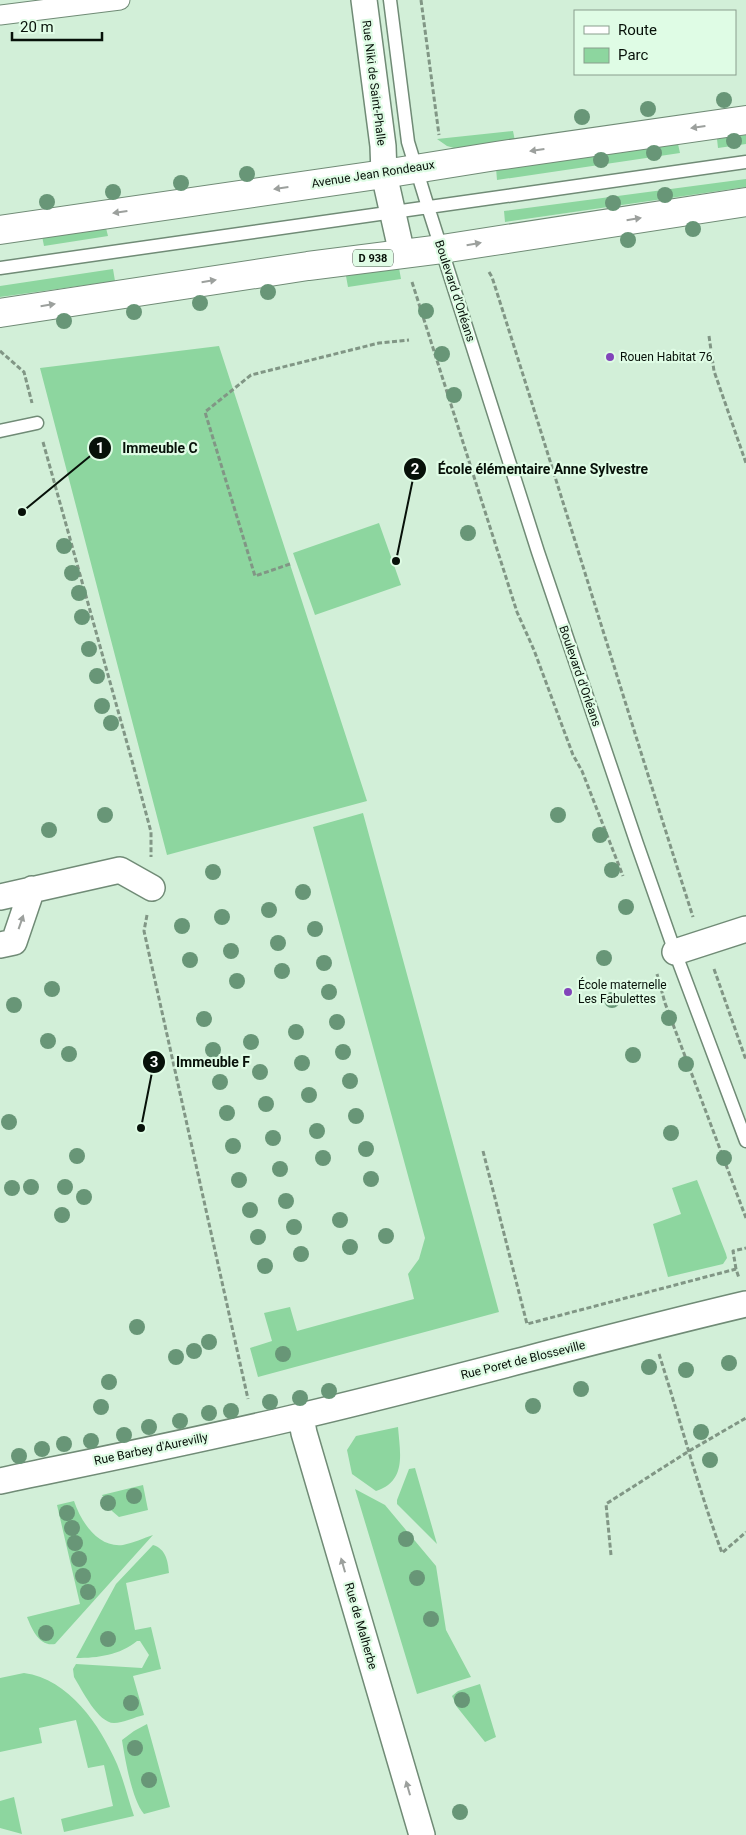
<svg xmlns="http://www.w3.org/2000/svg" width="746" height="1835" viewBox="0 0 746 1835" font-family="Roboto,sans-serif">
  <rect width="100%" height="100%" fill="#d2efd8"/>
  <path fill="#8dd69f" d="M513 131 515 141 454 148 447 146 437 139Z
    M746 135V144L718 148 717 139Z
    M678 144 680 153 497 180 496 168Z
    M746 179V187L505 222 504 211Z
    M105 224 108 236 44 246 42 236Z
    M399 268 401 279 348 287 346 276Z
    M113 269 115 281 0 297V286Z
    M219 346 367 801 167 855 40 368Z
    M379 523 401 585 315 615 293 553Z
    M363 813 499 1312 258 1377 250 1348 272 1341 264 1313 290 1307 297 1331 414 1299 408 1274 419 1259 425 1238 313 827Z
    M697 1180 726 1254 727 1258 723 1264 668 1277 653 1224 681 1214 672 1188Z
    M398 1427C400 1453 407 1481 376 1491L352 1474 347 1450 356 1436Z
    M415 1468 437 1544 397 1504V1500L409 1469Z
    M143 1485 148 1510 119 1517 112 1511 102 1495Z
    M355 1489 385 1505 436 1566 446 1630 471 1677 417 1694Z
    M74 1501C81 1522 98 1548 123 1545 133 1543 144 1538 153 1535L55 1644C39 1647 32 1629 27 1617L80 1604 57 1505Z
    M153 1545C166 1549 168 1561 169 1573L126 1583 135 1630 151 1627 161 1669 133 1676 144 1715C135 1717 123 1723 114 1723 98 1723 82 1690 74 1677L73 1669 76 1664 142 1668 149 1655 140 1641H137C120 1655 98 1658 76 1658L116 1584Z
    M24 1673C69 1679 100 1725 117 1764 124 1781 128 1799 134 1816L64 1832 61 1819 113 1806 104 1765 88 1768 76 1720 39 1728 42 1743 0 1752V1678Z
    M480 1684 496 1737 485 1742 457 1707 452 1696 458 1691Z
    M147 1724 170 1807 144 1814C132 1800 125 1759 122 1740L134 1731Z
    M14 1797 22 1834 0 1828V1801Z"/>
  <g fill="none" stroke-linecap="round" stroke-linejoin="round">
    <defs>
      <path id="service" d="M390 0 408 142 428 207 538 552 637 844 675 952 746 1141
        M0 268 746 162
        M0 431 37 423"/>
      <path id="pedestrian" d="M0 15 120 0"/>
      <path id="minor" d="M364 0 383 146 384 174 402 254
        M0 897 120 870 152 888
        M0 945 14 942 32 889
        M675 952 746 929
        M301 1417 304 1433 422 1835
        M0 1481C100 1460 201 1440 301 1416 450 1381 597 1339 746 1304"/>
      <path id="primary" d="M0 230 384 174 496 156 746 120
        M0 313 308 266 442 249 746 202"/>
    </defs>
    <use href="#service" stroke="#708b76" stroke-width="15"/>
    <use href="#pedestrian" stroke="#708b76" stroke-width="21"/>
    <use href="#minor" stroke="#708b76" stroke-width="28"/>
    <use href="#primary" stroke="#708b76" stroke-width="30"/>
    <path stroke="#819685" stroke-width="3" stroke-dasharray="5 2.5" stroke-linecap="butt" d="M421 0 439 135
      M489 272 492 277C560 490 625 704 693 917
      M412 282 517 612 534 650 573 755 582 771 623 876
      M709 336 714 371 746 463
      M0 351 24 372 32 403
      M43 442 134 768 151 832V857
      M290 564 255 576 205 412 251 375 379 343 409 340
      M147 915 144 931 248 1399
      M714 969 746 1060
      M657 974 665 1003 746 1218
      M483 1151 527 1324 736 1269 739 1278
      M736 1269 733 1251 746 1248
      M659 1354C680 1420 698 1487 722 1553L746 1532
      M611 1555 606 1504 689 1451 746 1418"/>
    <use href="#service" stroke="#fff" stroke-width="12"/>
    <use href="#pedestrian" stroke="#fff" stroke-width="19"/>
    <use href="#minor" stroke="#fff" stroke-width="25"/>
    <use href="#primary" stroke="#fff" stroke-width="28"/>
  </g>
  <g fill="#689677">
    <circle cx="724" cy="100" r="8"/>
    <circle cx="648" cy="109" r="8"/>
    <circle cx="582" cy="117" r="8"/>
    <circle cx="734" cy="141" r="8"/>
    <circle cx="654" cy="153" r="8"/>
    <circle cx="601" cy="160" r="8"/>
    <circle cx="247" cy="174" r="8"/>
    <circle cx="181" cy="183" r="8"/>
    <circle cx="113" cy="192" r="8"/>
    <circle cx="665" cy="195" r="8"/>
    <circle cx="47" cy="202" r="8"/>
    <circle cx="613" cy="203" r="8"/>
    <circle cx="693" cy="229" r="8"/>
    <circle cx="628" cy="240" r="8"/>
    <circle cx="268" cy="292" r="8"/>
    <circle cx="200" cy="303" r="8"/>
    <circle cx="426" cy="311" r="8"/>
    <circle cx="134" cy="312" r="8"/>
    <circle cx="64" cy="321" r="8"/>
    <circle cx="442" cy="354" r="8"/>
    <circle cx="454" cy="395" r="8"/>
    <circle cx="468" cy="533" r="8"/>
    <circle cx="64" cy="546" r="8"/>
    <circle cx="72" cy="573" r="8"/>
    <circle cx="79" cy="593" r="8"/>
    <circle cx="82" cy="617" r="8"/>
    <circle cx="89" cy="649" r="8"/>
    <circle cx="97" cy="676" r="8"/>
    <circle cx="102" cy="706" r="8"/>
    <circle cx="111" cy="723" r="8"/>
    <circle cx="105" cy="815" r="8"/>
    <circle cx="558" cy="815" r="8"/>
    <circle cx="49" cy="830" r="8"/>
    <circle cx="600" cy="835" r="8"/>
    <circle cx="612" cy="870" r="8"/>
    <circle cx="213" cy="872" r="8"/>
    <circle cx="303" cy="892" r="8"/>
    <circle cx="626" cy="907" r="8"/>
    <circle cx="269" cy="910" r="8"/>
    <circle cx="222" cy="917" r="8"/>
    <circle cx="182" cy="926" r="8"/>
    <circle cx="315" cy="929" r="8"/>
    <circle cx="278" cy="943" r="8"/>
    <circle cx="231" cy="951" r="8"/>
    <circle cx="604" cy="958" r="8"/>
    <circle cx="190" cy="960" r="8"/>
    <circle cx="324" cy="963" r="8"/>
    <circle cx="282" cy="971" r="8"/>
    <circle cx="237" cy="981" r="8"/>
    <circle cx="52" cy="989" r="8"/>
    <circle cx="329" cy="992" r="8"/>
    <circle cx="612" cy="1000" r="8"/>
    <circle cx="14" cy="1005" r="8"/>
    <circle cx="669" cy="1018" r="8"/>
    <circle cx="204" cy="1019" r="8"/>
    <circle cx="337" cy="1022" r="8"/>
    <circle cx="296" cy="1032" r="8"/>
    <circle cx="48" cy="1041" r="8"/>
    <circle cx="251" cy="1042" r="8"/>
    <circle cx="213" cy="1050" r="8"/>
    <circle cx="343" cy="1052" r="8"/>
    <circle cx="69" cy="1054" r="8"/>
    <circle cx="633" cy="1055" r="8"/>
    <circle cx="302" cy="1063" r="8"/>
    <circle cx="686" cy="1064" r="8"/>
    <circle cx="260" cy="1072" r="8"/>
    <circle cx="350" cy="1081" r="8"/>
    <circle cx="220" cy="1082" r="8"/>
    <circle cx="309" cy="1095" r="8"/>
    <circle cx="266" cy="1104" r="8"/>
    <circle cx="227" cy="1113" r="8"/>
    <circle cx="356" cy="1116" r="8"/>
    <circle cx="9" cy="1122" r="8"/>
    <circle cx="317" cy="1131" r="8"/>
    <circle cx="671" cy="1133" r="8"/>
    <circle cx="273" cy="1138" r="8"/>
    <circle cx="233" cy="1146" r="8"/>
    <circle cx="366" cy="1149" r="8"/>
    <circle cx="77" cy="1156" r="8"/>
    <circle cx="323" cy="1158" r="8"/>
    <circle cx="724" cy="1158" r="8"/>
    <circle cx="280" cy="1169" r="8"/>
    <circle cx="371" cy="1179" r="8"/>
    <circle cx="239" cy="1180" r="8"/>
    <circle cx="31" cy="1187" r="8"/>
    <circle cx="65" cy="1187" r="8"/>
    <circle cx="12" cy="1188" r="8"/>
    <circle cx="84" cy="1197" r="8"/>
    <circle cx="286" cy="1201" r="8"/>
    <circle cx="250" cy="1210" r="8"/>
    <circle cx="62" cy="1215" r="8"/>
    <circle cx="340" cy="1220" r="8"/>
    <circle cx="294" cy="1227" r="8"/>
    <circle cx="386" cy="1236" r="8"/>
    <circle cx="258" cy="1237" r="8"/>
    <circle cx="350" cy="1247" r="8"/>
    <circle cx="301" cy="1254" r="8"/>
    <circle cx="265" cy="1266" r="8"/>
    <circle cx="137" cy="1327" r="8"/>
    <circle cx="209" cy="1342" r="8"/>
    <circle cx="194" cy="1351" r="8"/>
    <circle cx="283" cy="1354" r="8"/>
    <circle cx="176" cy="1357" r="8"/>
    <circle cx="729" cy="1363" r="8"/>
    <circle cx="649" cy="1367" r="8"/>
    <circle cx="686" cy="1370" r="8"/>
    <circle cx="109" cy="1382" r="8"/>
    <circle cx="581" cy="1389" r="8"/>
    <circle cx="329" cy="1391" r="8"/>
    <circle cx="300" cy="1398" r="8"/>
    <circle cx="270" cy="1402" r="8"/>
    <circle cx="533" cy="1406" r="8"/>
    <circle cx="101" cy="1407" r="8"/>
    <circle cx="231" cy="1411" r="8"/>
    <circle cx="209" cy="1413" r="8"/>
    <circle cx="180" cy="1421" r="8"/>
    <circle cx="149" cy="1427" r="8"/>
    <circle cx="701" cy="1432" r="8"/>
    <circle cx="124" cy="1435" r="8"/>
    <circle cx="91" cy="1441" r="8"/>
    <circle cx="64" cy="1444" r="8"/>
    <circle cx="42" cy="1449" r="8"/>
    <circle cx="19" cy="1456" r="8"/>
    <circle cx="710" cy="1460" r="8"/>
    <circle cx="134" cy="1496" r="8"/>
    <circle cx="108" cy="1503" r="8"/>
    <circle cx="67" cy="1513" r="8"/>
    <circle cx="72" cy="1528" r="8"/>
    <circle cx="406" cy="1539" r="8"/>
    <circle cx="75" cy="1543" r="8"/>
    <circle cx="79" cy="1559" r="8"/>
    <circle cx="83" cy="1576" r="8"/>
    <circle cx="417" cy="1578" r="8"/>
    <circle cx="88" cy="1592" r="8"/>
    <circle cx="431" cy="1619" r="8"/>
    <circle cx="46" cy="1633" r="8"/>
    <circle cx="108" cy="1639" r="8"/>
    <circle cx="462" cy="1700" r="8"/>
    <circle cx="131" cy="1703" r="8"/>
    <circle cx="135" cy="1748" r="8"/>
    <circle cx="149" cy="1780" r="8"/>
    <circle cx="460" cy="1812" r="8"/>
  </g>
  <defs><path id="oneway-solid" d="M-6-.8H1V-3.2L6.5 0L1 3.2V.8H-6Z" transform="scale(1.25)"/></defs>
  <g fill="#9ca09d">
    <use href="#oneway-solid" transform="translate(698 127) rotate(172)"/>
    <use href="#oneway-solid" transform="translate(537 150) rotate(172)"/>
    <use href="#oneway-solid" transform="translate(281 188) rotate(172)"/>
    <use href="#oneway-solid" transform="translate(120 212) rotate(172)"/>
    <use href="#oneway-solid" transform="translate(634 219) rotate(-9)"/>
    <use href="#oneway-solid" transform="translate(474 244) rotate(-10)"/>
    <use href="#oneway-solid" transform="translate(209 281) rotate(-9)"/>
    <use href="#oneway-solid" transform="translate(48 305) rotate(-9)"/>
    <use href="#oneway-solid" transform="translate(21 922) rotate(-71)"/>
    <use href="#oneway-solid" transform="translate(343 1565) rotate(-106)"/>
    <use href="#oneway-solid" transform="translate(408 1788) rotate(-106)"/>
  </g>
  <g fill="#8245ba" stroke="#dffce5" stroke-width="2">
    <circle cx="610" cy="357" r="5"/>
    <circle cx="568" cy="992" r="5"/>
  </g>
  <g text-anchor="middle" stroke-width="4.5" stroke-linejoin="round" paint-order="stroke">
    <rect fill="#dffce5" stroke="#48584b" stroke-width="1" x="353" y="249.5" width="40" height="17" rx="4"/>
    <g font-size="11" font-weight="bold" fill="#071109">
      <text x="373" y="262">D 938</text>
    </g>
    <g font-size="12" fill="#071109" stroke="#dffce5">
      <text transform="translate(374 83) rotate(83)" y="4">Rue Niki de Saint-Phalle</text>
      <text transform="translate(373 174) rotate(-9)" y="4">Avenue Jean Rondeaux</text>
      <text transform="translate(455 291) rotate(72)" y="4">Boulevard d'Orléans</text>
      <text transform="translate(580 676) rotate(71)" y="4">Boulevard d'Orléans</text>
      <text transform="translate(523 1360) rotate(-14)" y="4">Rue Poret de Blosseville</text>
      <text transform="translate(151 1449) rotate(-12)" y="4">Rue Barbey d'Aurevilly</text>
      <text transform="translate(361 1626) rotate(74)" y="4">Rue de Malherbe</text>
    </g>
    <g font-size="12" fill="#071109" stroke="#dffce5" text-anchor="start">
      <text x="620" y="361">Rouen Habitat 76</text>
      <text x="578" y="989">École maternelle<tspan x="578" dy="14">Les Fabulettes</tspan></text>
    </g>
  </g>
  <path fill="none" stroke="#071109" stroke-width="2" d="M22 512L100 448M396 561L415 469M141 1128L154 1062"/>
  <g fill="#071109" stroke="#dffce5" stroke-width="2">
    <circle cx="22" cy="512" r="5"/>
    <circle cx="396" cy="561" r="5"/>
    <circle cx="141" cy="1128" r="5"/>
    <circle cx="100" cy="448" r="12"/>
    <circle cx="415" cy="469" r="12"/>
    <circle cx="154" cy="1062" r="12"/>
  </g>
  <g font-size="15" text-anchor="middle" font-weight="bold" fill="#fff">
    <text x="100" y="453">1</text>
    <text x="415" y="474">2</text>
    <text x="154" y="1067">3</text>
  </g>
  <g font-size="14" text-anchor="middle" font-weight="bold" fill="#071109" stroke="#dffce5" stroke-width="4.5" stroke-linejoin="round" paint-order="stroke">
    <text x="160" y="453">Immeuble C</text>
    <text x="543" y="474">École élémentaire Anne Sylvestre</text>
    <text x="213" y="1067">Immeuble F</text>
  </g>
  <rect x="574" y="10" width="162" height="65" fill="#dffce5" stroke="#899e8d"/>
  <rect x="584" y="26" width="25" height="8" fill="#ffffff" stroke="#899e8d"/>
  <text x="618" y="35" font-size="15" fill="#071109">Route</text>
  <rect x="584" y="48" width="25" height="15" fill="#8dd69f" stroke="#899e8d"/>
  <text x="618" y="60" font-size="15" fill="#071109">Parc</text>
  <path d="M12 32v8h90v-8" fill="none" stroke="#071109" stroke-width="2.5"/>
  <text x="20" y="32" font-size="15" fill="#071109" stroke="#dffce5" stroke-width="4" paint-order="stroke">20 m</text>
</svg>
